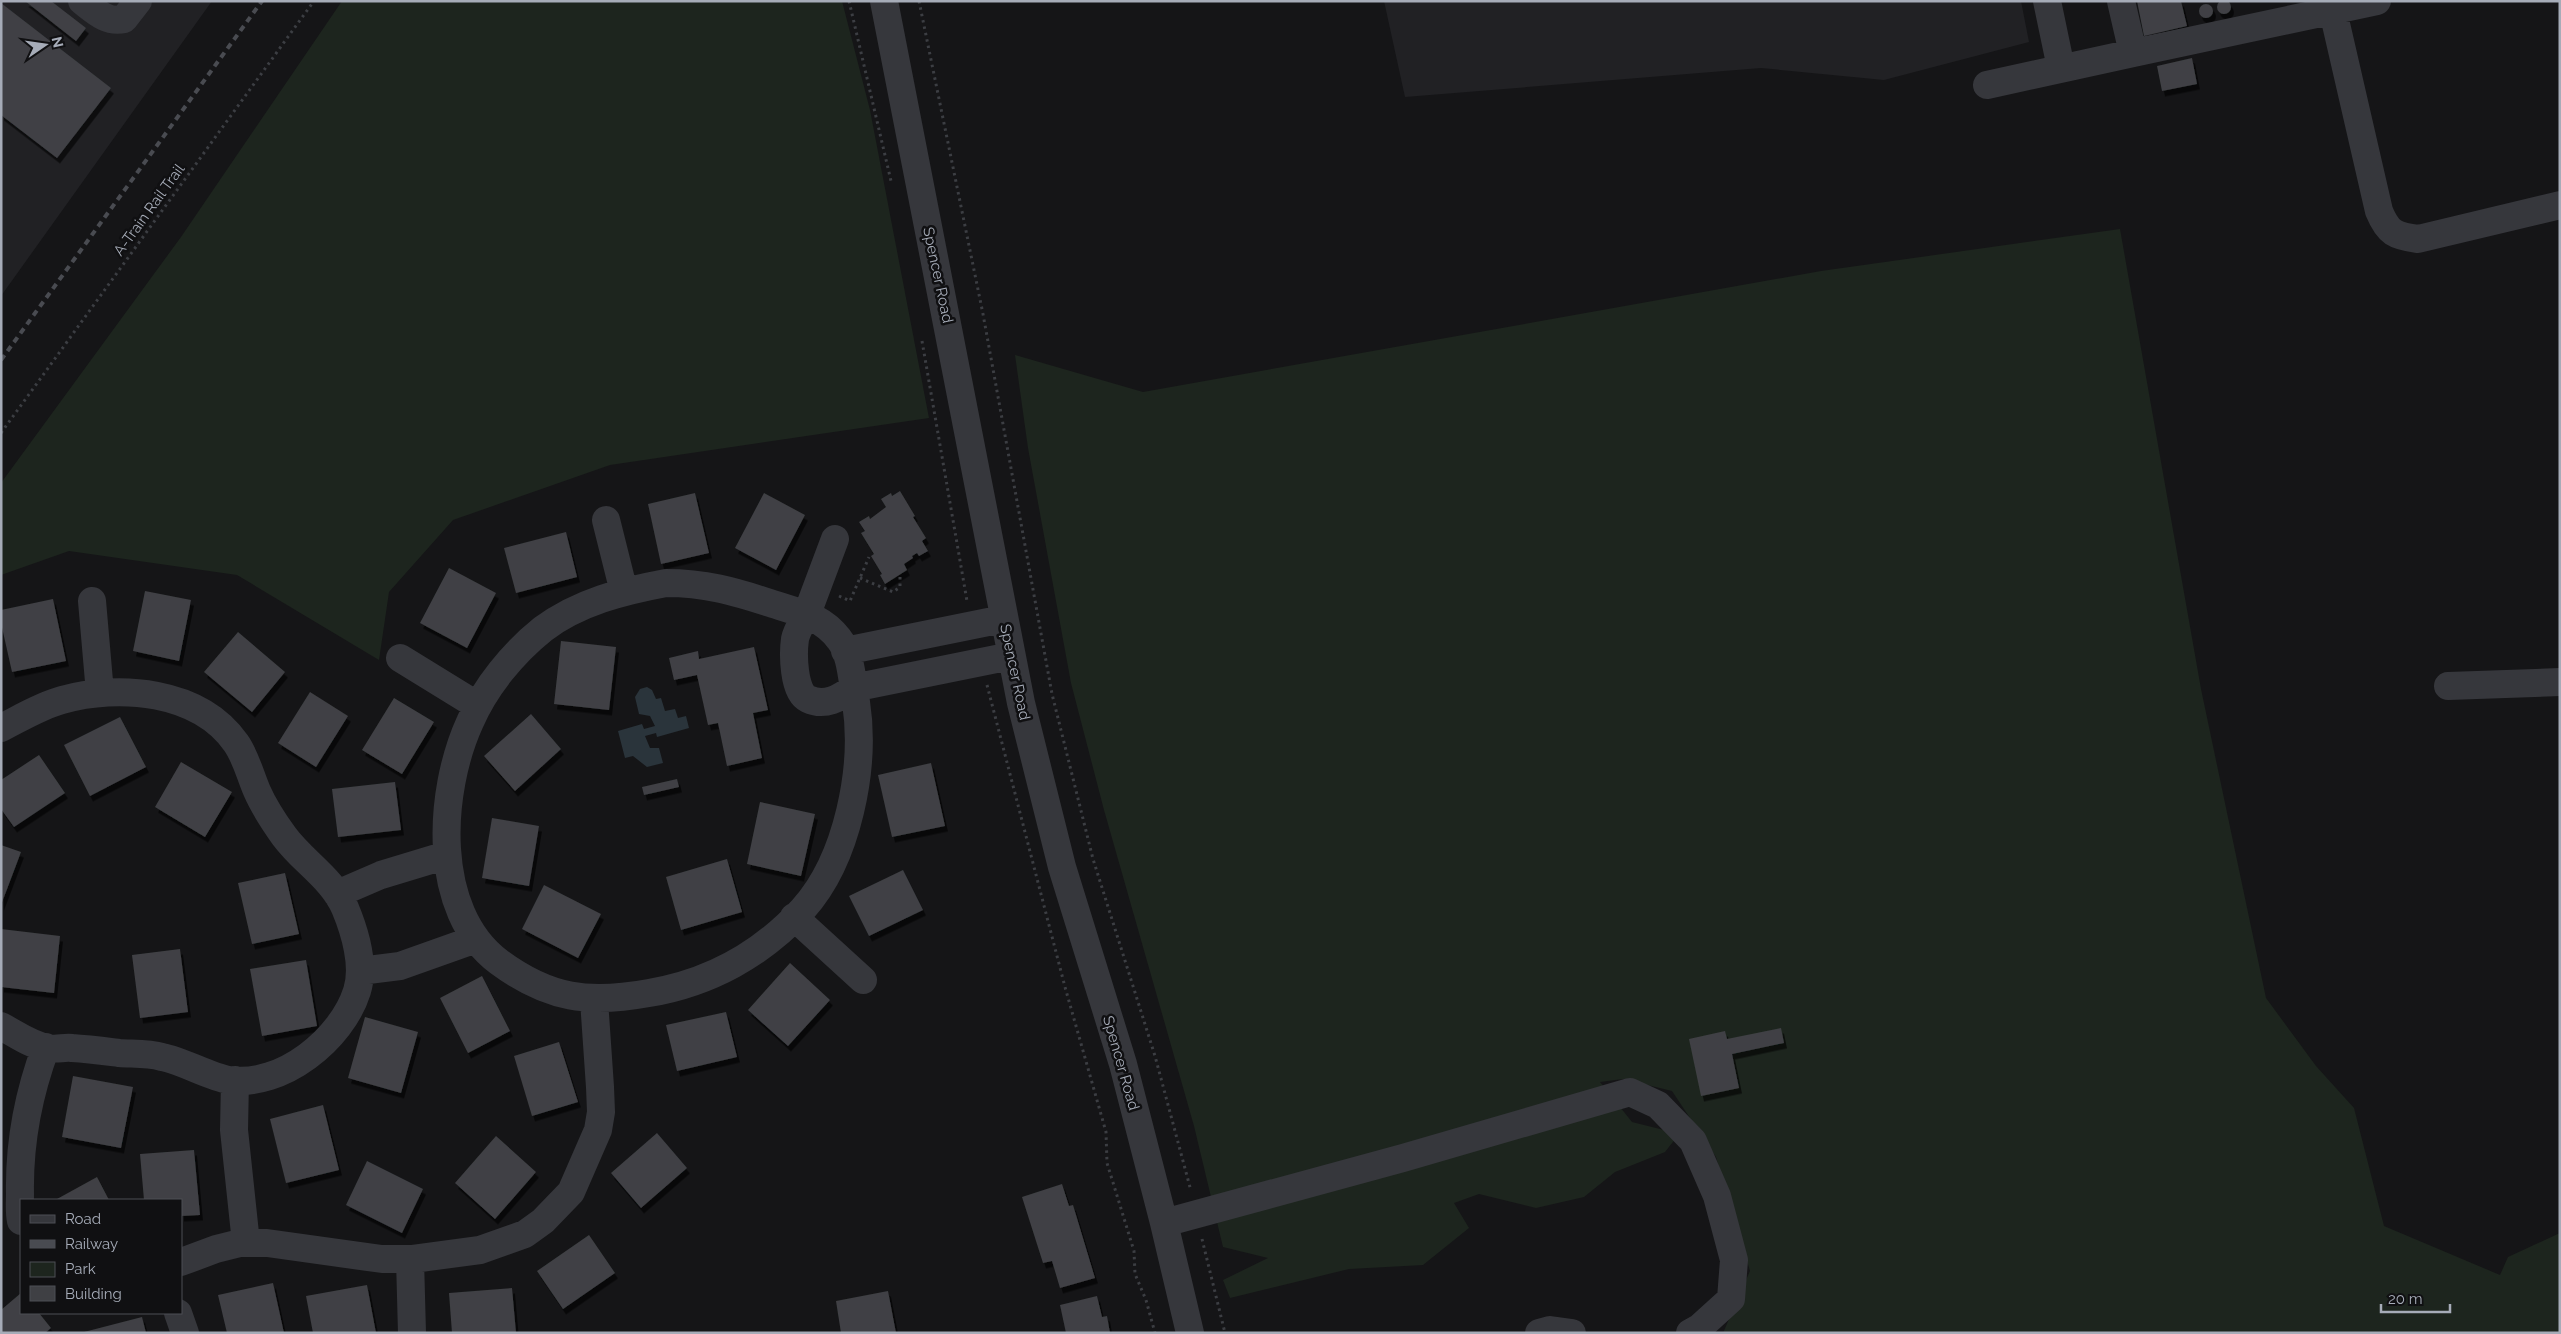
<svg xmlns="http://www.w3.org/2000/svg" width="2561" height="1334" viewBox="0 0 2561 1334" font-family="Raleway,sans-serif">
  <defs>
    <filter id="shadow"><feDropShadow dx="3" dy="5.5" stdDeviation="0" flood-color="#0009"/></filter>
  </defs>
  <rect width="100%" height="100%" fill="#151517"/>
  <path fill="#212124" d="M1 1H212L1 296Z
    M1384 1H2021L2029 42 1884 80 1761 68 1405 97Z"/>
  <path fill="#1d251e" d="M342 1H842L870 110 929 418 610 465 453 520 389 592 379 660 237 575 69 551 1 575V483L181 237Z
    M2120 229 2201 689 2266 998 2316 1066 2354 1108 2384 1226 2500 1275 2508 1257 2560 1233V1333H1723L1750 1271 1716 1157 1672 1091 1623 1079 1600 1082 1632 1122 1668 1131 1676 1138 1665 1152 1615 1172 1584 1197 1536 1208 1479 1194 1454 1203 1469 1228 1423 1265 1349 1269 1230 1298 1223 1280 1268 1258 1223 1247 1194 1126 1104 810 1071 683 1028 448 1015 355 1143 392 1821 271Z"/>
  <path fill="#2a343b" d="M647 687 652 690 656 699 661 698 665 711 675 709 678 718 686 716 689 728 657 737 656 733 645 736 650 748H659L663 763 647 767 633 756 625 758 618 731 642 724 644 729 655 726 650 716 639 714 635 697 640 689Z"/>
  <path fill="#3f4044" filter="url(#shadow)" d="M2217 7a7 7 0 1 1 14 0a7 7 0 1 1-14 0Z
    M25 1H51L86 28 76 41Z
    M2137 1H2181L2187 26 2144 36Z
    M1 3 111 88 57 158 1 115Z
    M2199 11a7 7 0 1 1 14 0a7 7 0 1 1-14 0Z
    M2192 58 2197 84 2162 91 2157 66Z
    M900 491 915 516 913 517 926 538 922 541 928 551 919 556 917 553 912 556 913 558 904 564 907 570 885 584 880 575 882 574 871 556 874 554 861 533 865 531 859 522 869 516 870 519 886 507 881 499 891 493 892 496Z
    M695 493 709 553 661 564 648 504Z
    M764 493 805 515 776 570 735 548Z
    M566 532 577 577 516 593 504 548Z
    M449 568 496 593 467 648 420 623Z
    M145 591 191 600 179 661 133 651Z
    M53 599 66 661 12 672 1 623V610Z
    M238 632 285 672 252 712 204 672Z
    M561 641 616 647 609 710 554 704Z
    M754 647 768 710 753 713 762 758 727 766 718 723 708 725 697 675 674 680 669 658 698 651 699 659Z
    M310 692 348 716 316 767 278 743Z
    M394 698 434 722 402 774 362 750Z
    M531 714 561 749 515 791 484 756Z
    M120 717 146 767 90 796 64 745Z
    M39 755 65 793 14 827 1 809V780Z
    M181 762 232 792 205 837 155 807Z
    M931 763 945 826 892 837 878 775Z
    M677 779 679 787 644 795 642 787Z
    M395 782 401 830 338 837 332 789Z
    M760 802 815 814 801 876 747 864Z
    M492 818 539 826 529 886 482 878Z
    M1 845 21 852 1 905Z
    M727 859 742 912 681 930 666 877Z
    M903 870 923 910 869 936 849 896Z
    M285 873 299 934 252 944 238 883Z
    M544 885 601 914 578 958 522 929Z
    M1 929 60 936 54 993 1 987Z
    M180 949 188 1012 140 1018 132 955Z
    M306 960 317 1026 262 1036 250 969Z
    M790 963 830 1000 788 1046 748 1010Z
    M482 976 510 1031 468 1053 440 998Z
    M726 1012 737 1057 677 1071 666 1025Z
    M365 1017 418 1032 401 1093 348 1078Z
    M1781 1028 1784 1043 1732 1054 1739 1088 1701 1096 1689 1039 1725 1031 1727 1039Z
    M559 1042 578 1102 532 1116 514 1056Z
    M73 1076 133 1087 121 1148 62 1137Z
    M323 1105 339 1170 286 1183 270 1119Z
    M657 1133 687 1168 641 1208 611 1173Z
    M496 1136 536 1172 495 1219 455 1183Z
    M194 1150 200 1215 181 1216V1200H144L140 1154Z
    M367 1161 423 1189 402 1233 346 1205Z
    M97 1177 109 1200H58L57 1199Z
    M1062 1184 1069 1206 1073 1205 1095 1278 1060 1288 1052 1261 1043 1263 1022 1197Z
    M589 1235 615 1273 563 1309 537 1271Z
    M273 1283 284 1333H227L218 1295Z
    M367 1285 376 1333H313L306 1296Z
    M512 1288 516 1333H452L449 1293Z
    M888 1291 896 1333H841L836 1301Z
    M21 1293V1313H39L51 1328 45 1333H1V1310Z
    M1097 1296 1102 1317 1107 1316 1110 1333H1066L1060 1305Z
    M142 1317 146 1333H85L84 1332Z"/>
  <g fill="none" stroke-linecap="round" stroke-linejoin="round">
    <path stroke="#3c3e43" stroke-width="3" stroke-dasharray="2.5 4" stroke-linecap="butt" d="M849 1 891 181
      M919 1 983 314 1052 694 1093 859 1155 1056 1191 1191
      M922 341 967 601
      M1 433 314 1
      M860 578 893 592 900 587V575
      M839 596 850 601 869 557
      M987 685 1065 987 1106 1132 1107 1163 1134 1251 1135 1274 1146 1300 1155 1333
      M1202 1239 1225 1333"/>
    <path stroke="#36373c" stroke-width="28" d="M82 1C95 11 107 23 124 19L138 1
      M884 1 1021 703 1062 867 1123 1064 1164 1223 1190 1333
      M2047 1 2061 68
      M2121 1 2133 53 2377 1
      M2333 11 2379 211C2388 233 2395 236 2418 239L2560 205
      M1987 85 2133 53
      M606 520 624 592
      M835 539C826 563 817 587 808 611 804 620 797 629 795 639 793 653 793 692 808 699 825 707 840 698 853 688L1011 656
      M666 583C705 583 733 591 770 603 796 612 821 615 839 639 852 655 852 683 856 702 866 767 848 859 803 909 762 954 709 983 649 993 589 1004 549 999 499 962 431 911 438 792 470 722 485 687 513 653 543 629 579 602 623 591 666 583Z
      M92 601 100 693
      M845 651 1003 619
      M400 658 478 706
      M2448 686 2560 682
      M1 728C21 718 40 706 62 700 118 684 199 690 236 743 246 757 250 775 257 791 264 807 274 822 284 836 303 862 332 878 345 908 355 932 365 966 357 991 342 1039 282 1088 229 1080 210 1077 183 1061 162 1057 148 1053 133 1054 119 1053 103 1051 88 1049 72 1048 64 1047 56 1050 48 1048 31 1045 16 1034 1 1026
      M337 894 381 875 447 855
      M794 917 863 980
      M360 971 400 966 476 939
      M235 1080 234 1130 246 1243
      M21 1221C19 1212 20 1203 20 1194 19 1143 28 1095 46 1047
      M1164 1223 1403 1158 1630 1092 1658 1105 1693 1141 1717 1196 1734 1260 1731 1299 1699 1328 1690 1333
      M410 1259 412 1333
      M181 1262 216 1249 240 1243H267L382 1259H413L480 1250 525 1234 543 1221 571 1192 598 1130 601 1112 600 1087 594 1000
      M178 1313 185 1333
      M1539 1333 1550 1330 1572 1333"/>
    <path stroke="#494b51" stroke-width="4" stroke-dasharray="6 5" stroke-linecap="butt" d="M1 360 262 1"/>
  </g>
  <g text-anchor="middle" stroke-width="5" stroke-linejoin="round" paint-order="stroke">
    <g font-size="15" fill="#a6acb8" stroke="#101012">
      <text transform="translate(149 210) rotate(-54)" y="5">A-Train Rail Trail</text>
      <text transform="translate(938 275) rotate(78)" y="5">Spencer Road</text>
      <text transform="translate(1015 672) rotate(78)" y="5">Spencer Road</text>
      <text transform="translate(1121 1063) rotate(74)" y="5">Spencer Road</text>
    </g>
  </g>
  <rect width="2561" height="1334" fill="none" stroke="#a6acb8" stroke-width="5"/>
  <rect x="20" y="1199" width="162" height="115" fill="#101012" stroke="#4c4e54"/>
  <rect x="30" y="1215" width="25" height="8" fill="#36373c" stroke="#4c4e54"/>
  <text x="65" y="1224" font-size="15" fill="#a6acb8">Road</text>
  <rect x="30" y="1240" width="25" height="8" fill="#494b51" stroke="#4c4e54"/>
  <text x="65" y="1249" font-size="15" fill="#a6acb8">Railway</text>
  <rect x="30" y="1262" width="25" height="15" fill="#1d251e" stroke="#4c4e54"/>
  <text x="65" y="1274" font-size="15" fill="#a6acb8">Park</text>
  <rect x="30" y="1286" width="25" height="15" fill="#3f4044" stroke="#4c4e54"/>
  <text x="65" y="1299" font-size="15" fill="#a6acb8">Building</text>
  <g transform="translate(45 45) rotate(77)" stroke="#101012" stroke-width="4" paint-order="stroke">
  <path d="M0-4L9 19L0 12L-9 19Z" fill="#a6acb8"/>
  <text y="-8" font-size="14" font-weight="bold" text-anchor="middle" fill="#a6acb8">N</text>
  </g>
  <path d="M2381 1304v8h69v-8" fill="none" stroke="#a6acb8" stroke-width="2.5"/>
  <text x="2388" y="1304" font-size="15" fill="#a6acb8" stroke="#101012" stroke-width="4" paint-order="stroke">20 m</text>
</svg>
